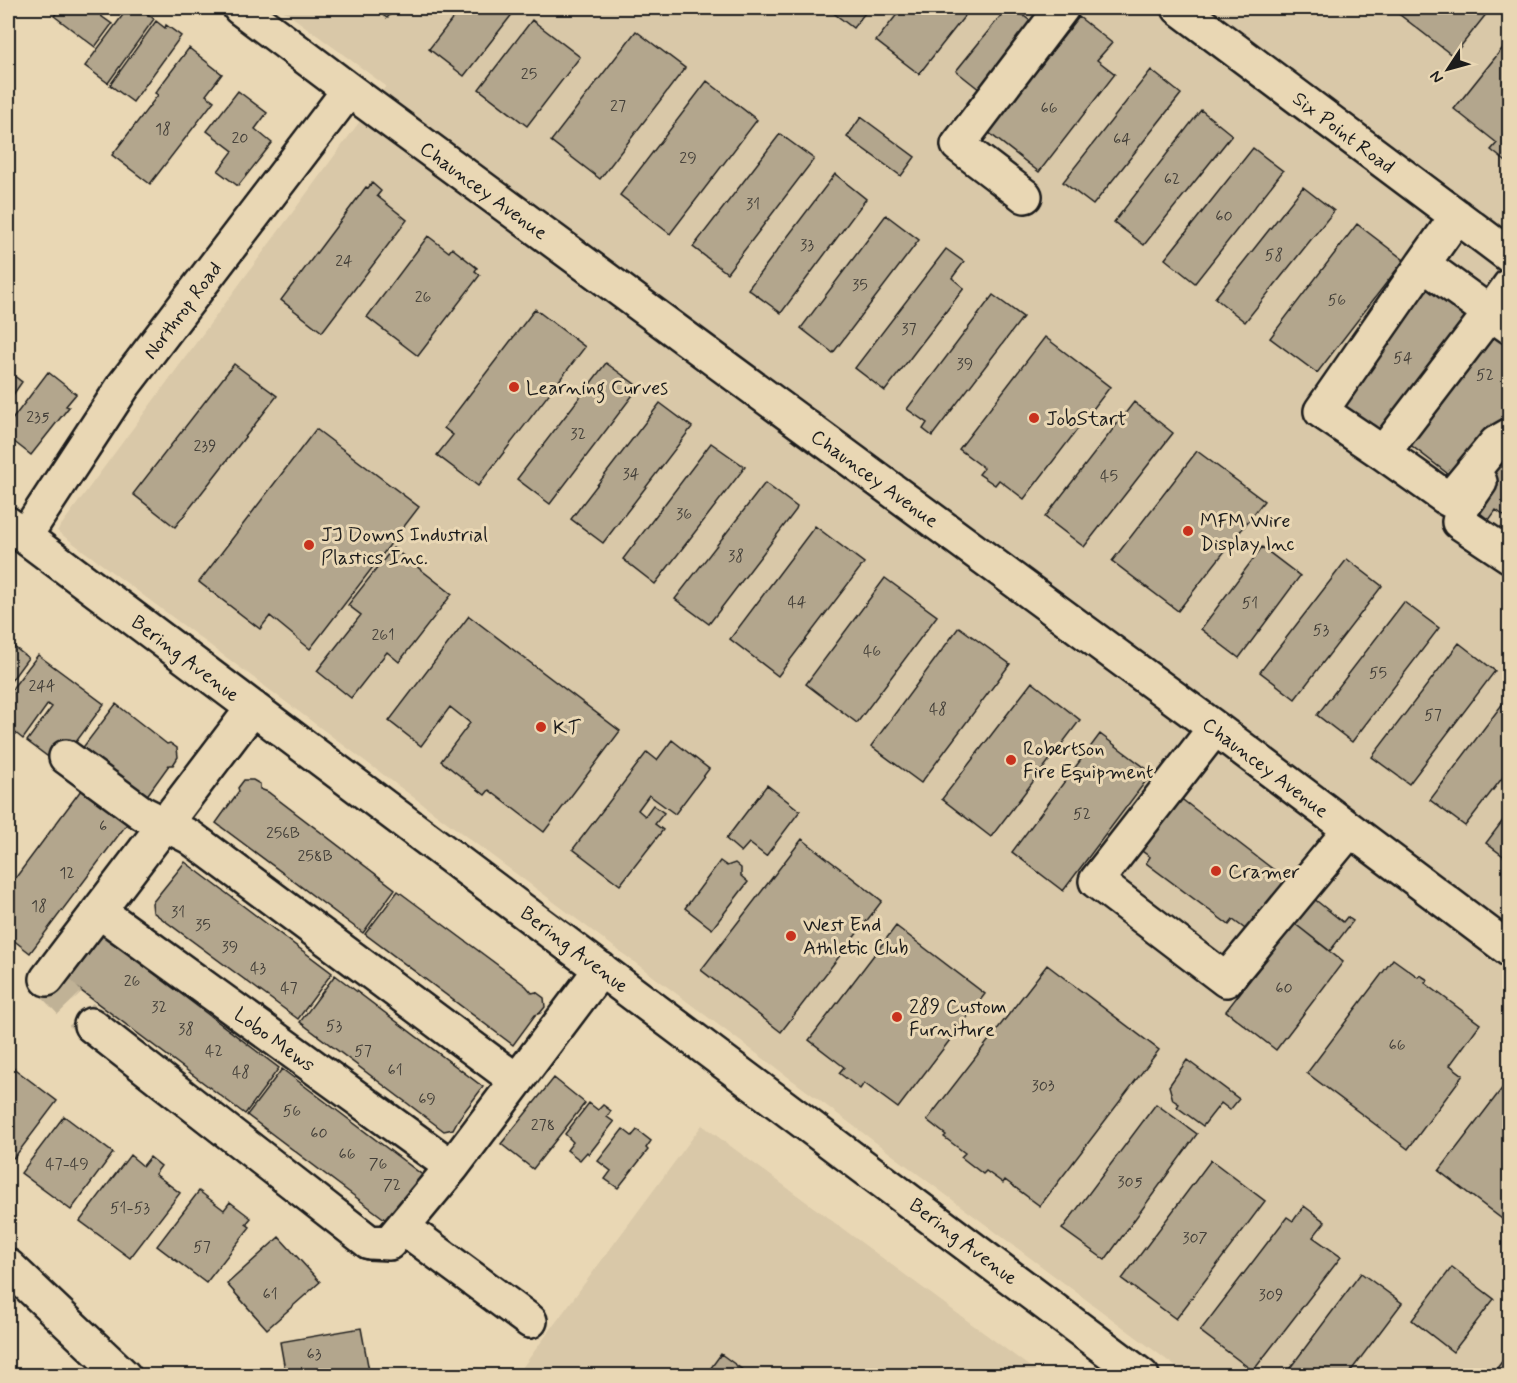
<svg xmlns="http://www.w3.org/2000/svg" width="1517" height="1383" viewBox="0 0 1517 1383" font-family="Mynerve,sans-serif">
  <rect width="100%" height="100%" fill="#e9d7b4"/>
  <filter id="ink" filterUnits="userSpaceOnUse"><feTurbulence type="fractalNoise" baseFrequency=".0167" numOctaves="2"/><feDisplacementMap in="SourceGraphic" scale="12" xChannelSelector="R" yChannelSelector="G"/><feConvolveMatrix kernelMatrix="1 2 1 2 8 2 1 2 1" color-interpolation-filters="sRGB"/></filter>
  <g filter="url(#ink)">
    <path fill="#d9c8a8" d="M280 8H1509V1375H1187L57 531 386 86Z
      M702 1125 1041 1375 516 1376Z"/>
    <path fill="#b3a68d" stroke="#1c1c1c" stroke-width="1.5" d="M61 8H106L101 16 112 24 95 47 54 16Z
      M128 8H145L144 11 154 19 108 83 85 66Z
      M373 8H396L387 18Z
      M461 8H517L464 76 429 49Z
      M827 8H869L853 28Z
      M902 8H971L919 74 876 41Z
      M1007 8H1013L1033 23 980 90 956 71Z
      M1391 8H1491L1453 56Z
      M1079 17 1112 43 1097 60 1115 74 1039 172 988 132Z
      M532 20 580 57 527 126 479 89Z
      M156 21 165 28 166 25 181 36 133 102 110 85Z
      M636 31 685 68 600 179 551 141Z
      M1510 39V165L1491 150 1497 143 1454 109Z
      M189 48 222 74 206 95 214 101 150 184 112 155 158 95 155 93Z
      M1151 70 1181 94 1093 205 1063 182Z
      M707 81 757 120 670 234 620 195Z
      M238 91 267 113 255 129 272 143 238 186 218 171 233 151 207 131Z
      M1201 110 1232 135 1144 245 1114 222Z
      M861 117 915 157 901 176 847 137Z
      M780 134 814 159 727 273 693 247Z
      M1253 148 1283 171 1195 283 1165 259Z
      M835 174 866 199 781 313 748 289Z
      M372 183 381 191 377 196 407 220 322 332 281 300 366 187 368 188Z
      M1303 187 1334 211 1245 322 1215 298Z
      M886 215 919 240 833 353 801 328Z
      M1357 224 1404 260 1317 373 1270 338Z
      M428 236 449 252 452 248 477 268 475 271 480 275 418 356 367 317Z
      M946 249 964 262 952 278 964 288 885 391 855 368Z
      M1425 278 1472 313 1381 436 1334 401Z
      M993 295 1023 317 932 436 923 429 927 423 907 409Z
      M535 309 585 347 478 486 437 455 453 435 444 428Z
      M1494 329 1510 334V410L1456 480 1408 443Z
      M1045 337 1110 387 1024 499 999 480 995 485 979 474 984 468 959 449Z
      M606 363 639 387 550 504 517 479Z
      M234 364 277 396 175 527 133 494Z
      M8 371 22 382 8 402Z
      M48 372 76 394 66 406 69 407 31 455 8 437V425Z
      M1134 402 1173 433 1084 547 1045 517Z
      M660 403 692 427 603 543 571 519Z
      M316 429 419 507 310 649 270 616 260 629 199 582Z
      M711 443 745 467 655 584 623 559Z
      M1197 451 1264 501 1178 611 1112 561Z
      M1510 452V520L1496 510 1489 520 1470 505Z
      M765 483 797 507 796 510 709 624 675 599Z
      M815 526 864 563 778 676 730 639Z
      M1262 547 1300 576 1239 658 1201 629Z
      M393 548 452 594 399 662 387 652 351 698 317 671 361 615 348 605Z
      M1347 559 1382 586 1295 699 1260 672Z
      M885 578 937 616 857 723 806 684Z
      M1404 602 1439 628 1352 742 1317 715Z
      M469 616 620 731 544 832 489 790 485 795 441 761 470 723 450 707 421 746 389 721Z
      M959 627 1010 664 921 783 871 746Z
      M8 642 28 658 8 685Z
      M1459 643 1495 671 1409 784 1372 757Z
      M38 655 104 704 59 765 27 741 52 707 48 704 23 739 8 727V694Z
      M1032 682 1080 720 991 837 942 799Z
      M1510 694V768L1465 826 1430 800Z
      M116 704 167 744 170 743 177 748 178 757 173 765H169L146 797 81 750Z
      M1100 734 1152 773 1063 891 1012 852Z
      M672 740 709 769 675 814 649 795 638 810 645 816 653 805 664 813 655 824 663 830 620 885 573 849 647 752 657 760Z
      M244 780H253L260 784V789L268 792 395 889 363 933 216 823 239 791 238 788Z
      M767 785 800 811 766 856 749 843 741 852 726 839Z
      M84 786 130 820 30 953 8 936V888Z
      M1175 794 1287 880 1248 931 1233 920 1229 925 1146 863 1150 857 1135 846Z
      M1510 811V861L1486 843Z
      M802 839 882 901 781 1032 701 970Z
      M720 861 727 866 735 863 741 868V876L748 882 712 929 685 908Z
      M185 862 332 973 298 1019 153 912 152 903Z
      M398 891 526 986 532 993 536 992 544 998 545 1007 540 1013 535 1015 513 1045 365 934Z
      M1313 898 1343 922 1347 917 1353 921 1330 951 1294 923Z
      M1294 923 1343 962 1276 1050 1226 1011Z
      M896 926 985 994 898 1108 864 1083 860 1089 839 1073 844 1067 809 1040Z
      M103 935 279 1068 245 1114 68 981Z
      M1393 959 1418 977 1420 975 1428 980 1425 983 1480 1024 1450 1065 1463 1075 1408 1149 1307 1073Z
      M1047 965 1159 1050 1040 1206 1005 1180 1003 1183 986 1171 983 1174 961 1157 965 1153 944 1137 946 1135 927 1120Z
      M335 975 483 1087 458 1120 453 1129 444 1131 300 1022Z
      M1187 1060 1239 1099 1230 1110 1221 1103 1203 1126 1177 1107 1179 1104 1173 1100 1169 1086Z
      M8 1064 57 1101 14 1158 8 1153Z
      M282 1069 429 1180 394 1226 247 1115Z
      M554 1078 585 1103 533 1169 501 1144Z
      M1510 1078V1225L1439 1171Z
      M589 1103 598 1110 603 1105 611 1111 607 1117 614 1122 589 1154 587 1152 580 1160 567 1150 573 1142 565 1134Z
      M1156 1104 1197 1134 1105 1260 1062 1229Z
      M64 1116 113 1153 71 1210 21 1173Z
      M623 1129 632 1136 637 1130 651 1141 646 1148 648 1150 618 1188 605 1179 611 1171 598 1161Z
      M130 1155 143 1166 150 1157 161 1166 155 1174 180 1193 130 1258 80 1221Z
      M1211 1160 1265 1201 1176 1319 1122 1279Z
      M199 1191 224 1210 230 1202 251 1218 246 1224 250 1227 206 1283 157 1246Z
      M1304 1206 1325 1222 1313 1237 1341 1257 1253 1371 1200 1331 1287 1217 1293 1221Z
      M279 1237 320 1282 267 1329 227 1284Z
      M1452 1267 1494 1299 1453 1352 1412 1320Z
      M1361 1273 1402 1303 1347 1376H1284Z
      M361 1328 370 1376H286L280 1342Z
      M1510 1351V1376H1491Z
      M721 1354 751 1376H705Z"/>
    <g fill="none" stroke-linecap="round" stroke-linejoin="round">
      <path stroke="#c0b296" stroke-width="33" stroke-dasharray="33 16" stroke-linecap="butt" d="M47 979 91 1025"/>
      <defs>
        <path id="minor" d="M240 8 349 90 1215 728 1510 950
          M1179 8 1510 256
          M1025 196 958 145 1062 8
          M1457 216 1423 264 1490 313 1510 285
          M1423 264 1321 411 1383 453 1490 313 1510 327
          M1383 453 1449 500 1496 443 1510 435
          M1480 482 1462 508 1459 522 1510 556
          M8 524 1142 1376
          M25 536 124 385 349 90
          M1215 728 1096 881 1226 980 1350 830
          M66 757 142 813 190 837 517 1081
          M99 911 452 1167
          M47 979 253 708
          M91 1025 369 1242 389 1243 452 1167 601 969
          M404 1228 530 1321
          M8 1266 124 1376"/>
      </defs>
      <use href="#minor" stroke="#1c1c1c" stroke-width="38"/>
      <use href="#minor" stroke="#e9d7b4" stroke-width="33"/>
    </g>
  </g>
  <g fill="#c8321e" stroke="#e9d7b4" stroke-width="2">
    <circle cx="514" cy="387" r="6"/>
    <circle cx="1034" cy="418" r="6"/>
    <circle cx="1188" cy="531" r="6"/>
    <circle cx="309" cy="545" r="6"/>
    <circle cx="541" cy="727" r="6"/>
    <circle cx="1011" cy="760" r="6"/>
    <circle cx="1216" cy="871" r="6"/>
    <circle cx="791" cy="936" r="6"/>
    <circle cx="897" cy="1017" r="6"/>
  </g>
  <g text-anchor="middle" stroke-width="6" stroke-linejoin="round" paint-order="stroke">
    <g font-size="16" fill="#423e38">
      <text x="529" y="79">25</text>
      <text x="618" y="111">27</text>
      <text x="1049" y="113">66</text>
      <text x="163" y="134">18</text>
      <text x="240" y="143">20</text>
      <text x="1122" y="144">64</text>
      <text x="688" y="163">29</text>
      <text x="1172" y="184">62</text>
      <text x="753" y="209">31</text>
      <text x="1224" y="221">60</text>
      <text x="807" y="250">33</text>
      <text x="1274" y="260">58</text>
      <text x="344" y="266">24</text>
      <text x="860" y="290">35</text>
      <text x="423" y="302">26</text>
      <text x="1337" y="305">56</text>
      <text x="909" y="334">37</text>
      <text x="1403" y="363">54</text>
      <text x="965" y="369">39</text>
      <text x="1485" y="380">52</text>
      <text x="38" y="422">235</text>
      <text x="578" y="439">32</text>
      <text x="205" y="451">239</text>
      <text x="631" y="479">34</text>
      <text x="1109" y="481">45</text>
      <text x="684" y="519">36</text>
      <text x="736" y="561">38</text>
      <text x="797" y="607">44</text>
      <text x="1250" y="608">51</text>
      <text x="1321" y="635">53</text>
      <text x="383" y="640">261</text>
      <text x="872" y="656">46</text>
      <text x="1378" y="678">55</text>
      <text x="42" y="691">244</text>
      <text x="938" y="714">48</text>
      <text x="1433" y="720">57</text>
      <text x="1082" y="819">52</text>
      <text x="103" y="831">6</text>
      <text x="283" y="838">256B</text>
      <text x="315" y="861">258B</text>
      <text x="67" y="878">12</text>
      <text x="39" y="911">18</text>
      <text x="178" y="917">31</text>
      <text x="203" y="930">35</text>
      <text x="230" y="952">39</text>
      <text x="258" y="973">43</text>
      <text x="132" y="986">26</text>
      <text x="289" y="993">47</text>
      <text x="1284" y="993">60</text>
      <text x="159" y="1012">32</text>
      <text x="334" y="1031">53</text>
      <text x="186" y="1034">38</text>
      <text x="1397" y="1050">66</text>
      <text x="214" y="1056">42</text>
      <text x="363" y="1056">57</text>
      <text x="395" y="1075">61</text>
      <text x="241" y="1077">48</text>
      <text x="1043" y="1091">303</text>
      <text x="427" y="1104">69</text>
      <text x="292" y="1116">56</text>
      <text x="543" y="1130">278</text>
      <text x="319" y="1138">60</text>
      <text x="347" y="1159">66</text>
      <text x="67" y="1169">47-49</text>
      <text x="378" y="1169">76</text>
      <text x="1130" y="1187">305</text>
      <text x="392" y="1190">72</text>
      <text x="130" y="1213">51-53</text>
      <text x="1195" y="1243">307</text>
      <text x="202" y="1252">57</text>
      <text x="270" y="1299">61</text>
      <text x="1271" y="1300">309</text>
      <text x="314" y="1359">63</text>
    </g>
    <g font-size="20" fill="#1c1c1c" stroke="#e9d7b4">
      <text transform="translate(1344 132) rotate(37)" y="7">Six Point Road</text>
      <text transform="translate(484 190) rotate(36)" y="7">Chauncey Avenue</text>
      <text transform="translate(182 310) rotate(-53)" y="7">Northrop Road</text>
      <text transform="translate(875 478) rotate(36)" y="7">Chauncey Avenue</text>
      <text transform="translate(186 658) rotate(37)" y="7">Bering Avenue</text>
      <text transform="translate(1266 767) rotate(37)" y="7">Chauncey Avenue</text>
      <text transform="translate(575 949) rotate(37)" y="7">Bering Avenue</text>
      <text transform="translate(275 1039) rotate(36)" y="7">Lobo Mews</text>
      <text transform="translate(964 1241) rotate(37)" y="7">Bering Avenue</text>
    </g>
    <g font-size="20" fill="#1c1c1c" stroke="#e9d7b4" text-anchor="start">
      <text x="526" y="394">Learning Curves</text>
      <text x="1046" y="425">JobStart</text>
      <text x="1200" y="527">MFM Wire<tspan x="1200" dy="23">Display Inc</tspan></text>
      <text x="321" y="541">JJ Downs Industrial<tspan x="321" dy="23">Plastics Inc.</tspan></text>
      <text x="553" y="734">KT</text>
      <text x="1023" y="755">Robertson<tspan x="1023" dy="23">Fire Equipment</tspan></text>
      <text x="1228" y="878">Cramer</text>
      <text x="803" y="931">West End<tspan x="803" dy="23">Athletic Club</tspan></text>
      <text x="909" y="1013">289 Custom<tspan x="909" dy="23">Furniture</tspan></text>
    </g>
  </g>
  <rect width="1517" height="1383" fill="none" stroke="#e9d7b4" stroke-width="30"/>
  <rect x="15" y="15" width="1487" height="1353" fill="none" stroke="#1c1c1c" stroke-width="2" filter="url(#ink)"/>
  <g transform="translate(1448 69) rotate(234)" stroke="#e9d7b4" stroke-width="4.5" paint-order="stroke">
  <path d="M0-4.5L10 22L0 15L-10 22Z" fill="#1c1c1c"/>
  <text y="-9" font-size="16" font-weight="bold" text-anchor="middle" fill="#1c1c1c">N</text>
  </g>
</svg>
